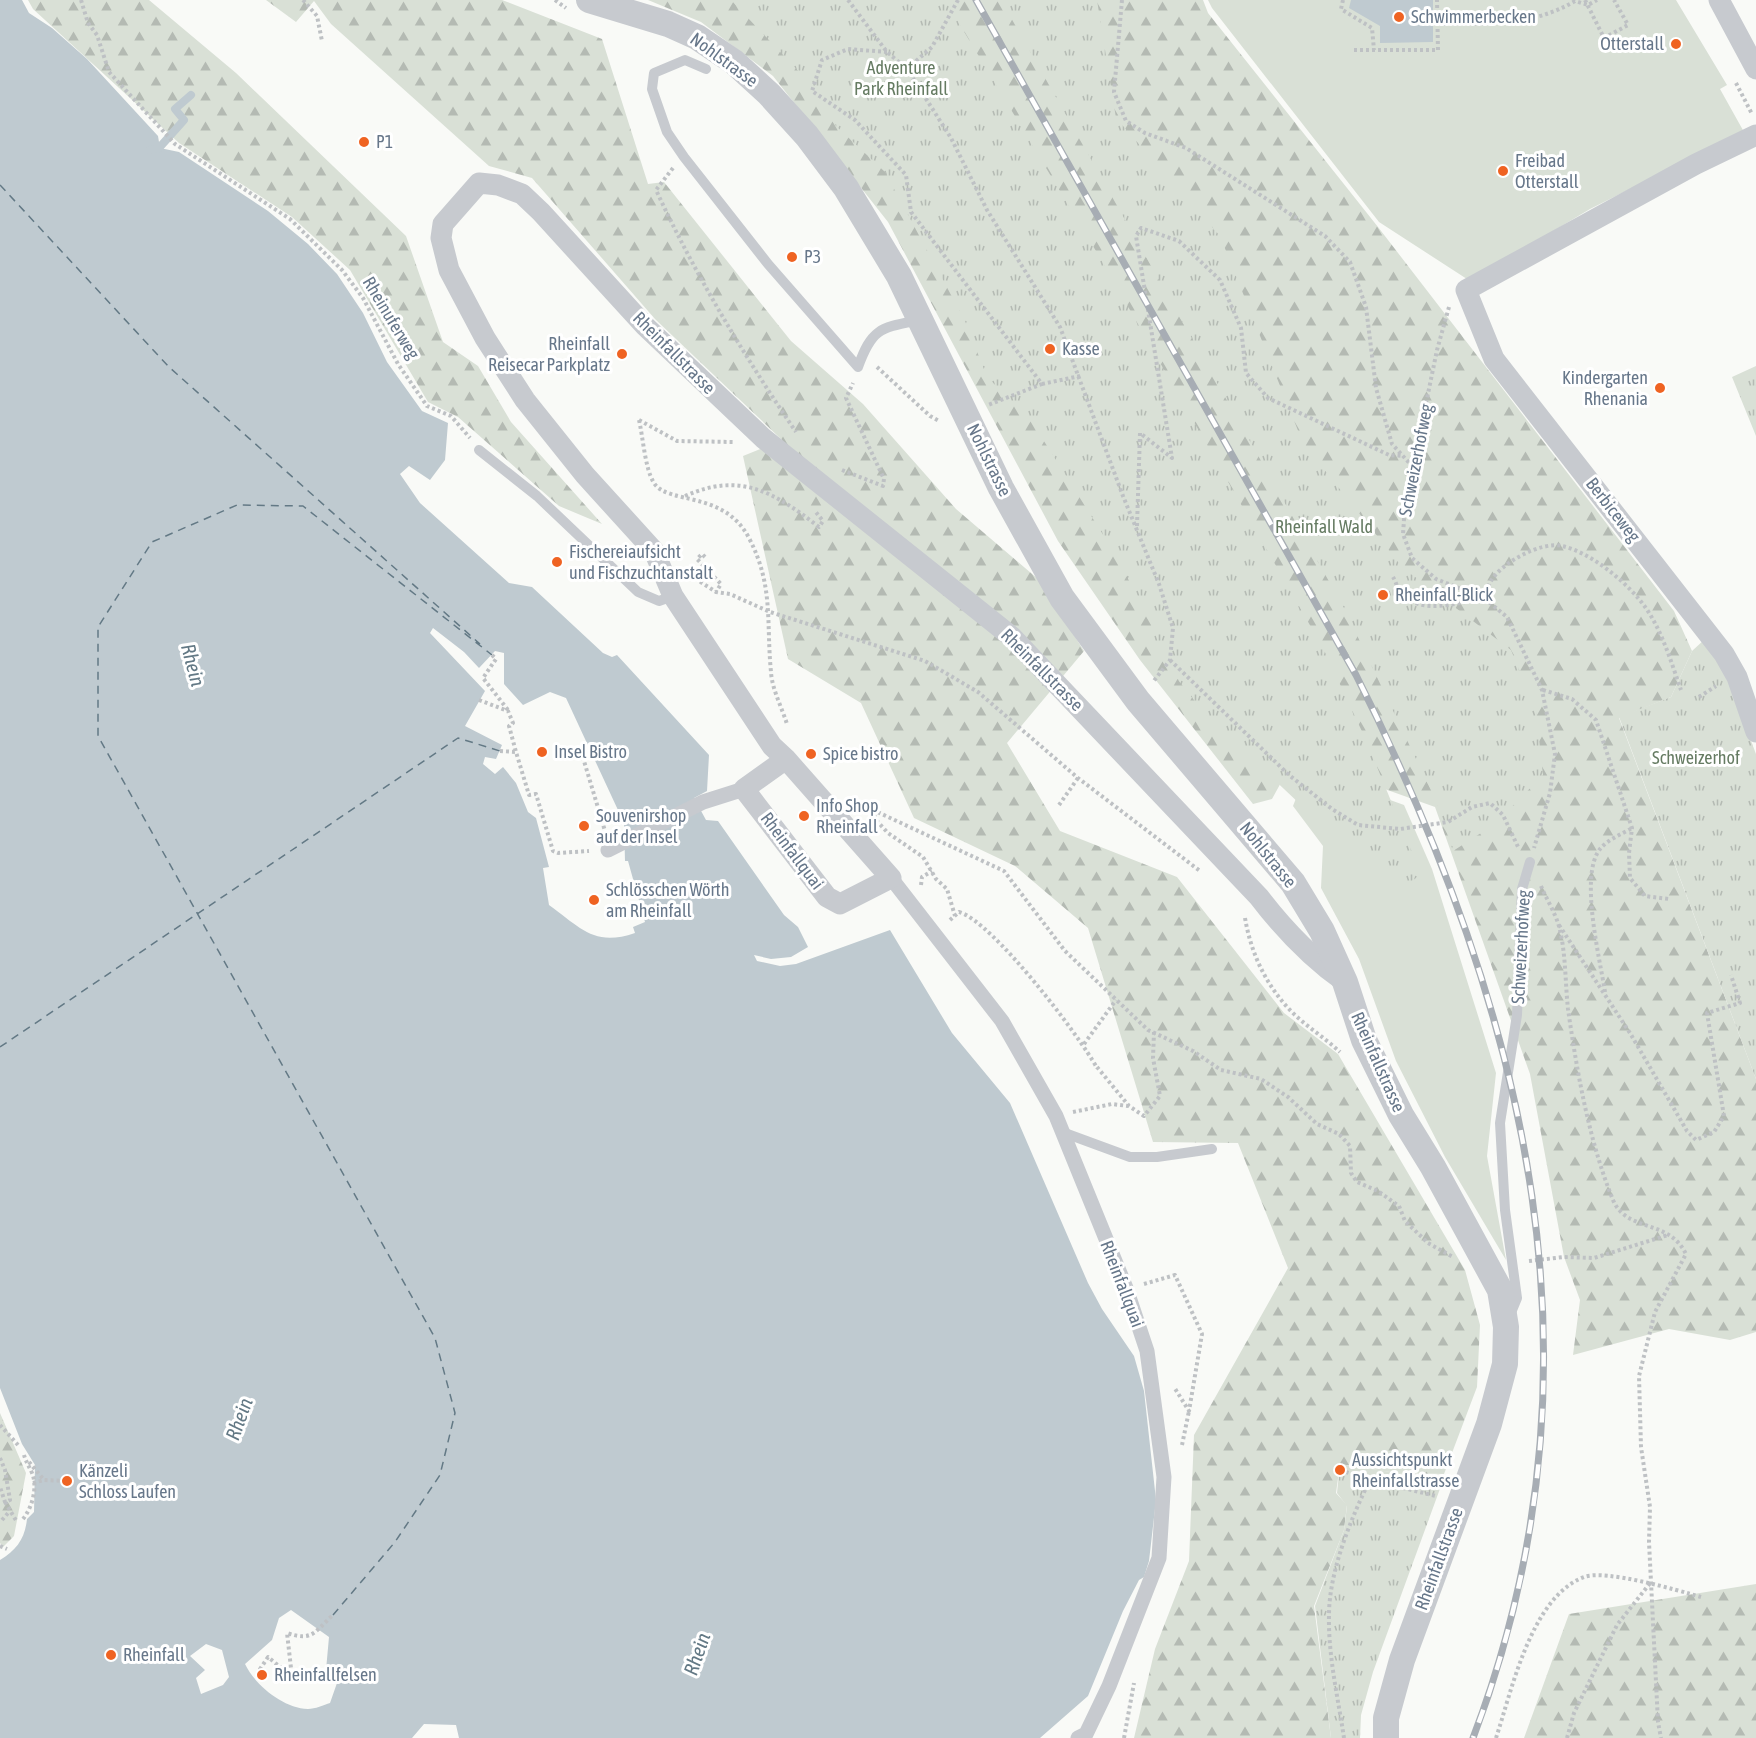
<svg xmlns="http://www.w3.org/2000/svg" width="1756" height="1738" viewBox="0 0 1756 1738" font-family="'Asap Condensed',sans-serif">
  <defs>
    <pattern id="forest-firs" width="22" height="20" patternUnits="userSpaceOnUse" patternTransform="scale(1.5)"><rect width="22" height="20" fill="#d9e0d6"/><path d="M5 1l3.5 6h-7zM16 11l3.5 6h-7z" fill="#b4bab3"/></pattern>
    <pattern id="park-tufts" width="24" height="20" patternUnits="userSpaceOnUse" patternTransform="scale(1.5)"><rect width="24" height="20" fill="#d9e0d6"/><path d="M3 7l-1-3M5 7V3M7 7l1-3M15 17l-1-3M17 17v-4M19 17l1-3" fill="none" stroke="#b4bab3"/></pattern>
  </defs>
  <rect width="100%" height="100%" fill="#f9faf7"/>
  <path fill="#d9e0d6" d="M1208 0H1676L1727 85 1720 89 1744 132 1590 209 1470 281 1379 222 1212 8Z
    M1307 770 1404 805 1432 869 1496 1073 1487 1156 1506 1260 1445 1157 1396 1061 1359 959 1321 888 1323 846 1293 806Z"/>
  <path fill="url(#forest-firs)" d="M28 0H149L236 73 406 236 443 342 478 366 511 422 602 524 559 506 458 417 428 402 350 270 292 217 179 143 33 9Z
    M266 0H502L602 39 648 184 664 182 791 341 863 404 956 509 1038 579 1084 651 1007 743 1060 831 1177 877 1284 1013 1338 1054 1465 1270 1480 1325 1477 1387 1444 1474 1396 1473 1340 1464 1336 1493 1347 1505 1344 1530 1314 1606 1331 1738H1134L1155 1649 1189 1561 1194 1435 1288 1268 1238 1143 1153 1142 1088 928 1015 866 914 818 861 703 788 659 743 456 782 440 655 319 532 178 489 166 331 24 314 1 296 22Z
    M648 0H1203L1208 13 1378 227 1674 611 1692 651 1671 697 1619 718 1756 1079V1332L1730 1340 1669 1329 1573 1355 1580 1300 1564 1257 1530 1074 1435 807 1295 757 1272 799 1253 804 1140 660 1058 541 888 222 773 76 701 22Z
    M0 1413 26 1473 14 1536 3 1547 0 1543Z
    M1756 1584V1738H1524L1569 1614Z"/>
  <path fill="url(#park-tufts)" d="M731 0H945L1102 261 1323 648 1366 740 1421 874 1407 885 1321 824 1205 714 1159 656 1149 616 1102 533 1030 419 987 377 965 321 885 172 836 126 800 73Z
    M1001 0H1097L1116 118 1220 236 1303 443 1402 567 1511 650 1536 711 1543 775 1495 824 1453 851 1437 803 1344 608Z
    M1756 366V436L1732 377Z
    M1705 639 1721 662 1756 754V1079L1619 717 1671 697 1692 651Z
    M1340 1464 1397 1473 1445 1475 1373 1672 1361 1715 1360 1738H1331L1315 1606 1344 1530 1347 1506 1337 1493Z"/>
  <path fill="#bfcad0" fill-rule="evenodd" d="M0 0H22L29 13 52 28 87 59 158 136 160 148 179 152 268 211 308 244 337 274 363 313 387 362 422 411 448 423 445 460 430 480 409 466 400 474 420 503 509 583 532 587 603 653 612 657 617 655 709 755 707 791 694 798 706 820 718 821 784 915 798 927 808 947 791 957 771 959 754 955 757 961 780 966 796 964 890 930 952 1033 1010 1103 1088 1283 1102 1309 1134 1356 1144 1391 1156 1500 1149 1561 1144 1577 1139 1580 1123 1611 1088 1696 1040 1738H459L456 1725 424 1724 412 1738H0V1560C17 1550 25 1538 27 1519L34 1512 35 1465 22 1444 0 1388ZM433 628 464 652 479 668 495 651 504 653V684L523 705 550 692 566 698 624 823 625 861H628L645 922 633 927 635 933C594 947 581 928 549 905L543 868 549 867 536 818 528 812 516 783 503 767 495 774 483 764 485 757 496 759 502 745 465 726 485 691 430 633ZM291 1610 329 1637 326 1670 337 1683 330 1703C324 1705 315 1709 308 1709 283 1708 255 1685 245 1664L272 1640 279 1618ZM206 1644 222 1650 229 1677 223 1685 201 1694 196 1678 205 1670 190 1656Z
    M1351 0H1433V42L1380 43V26L1349 8Z"/>
  <g fill="none" stroke-linecap="round" stroke-linejoin="round">
    <path stroke="#bfcad0" stroke-width="8" d="M150 150 159 148 184 120 175 109 191 95"/>
    <path stroke="#637985" stroke-width="1.5" stroke-dasharray="8 6" stroke-linecap="butt" d="M0 185 169 367 480 644
      M0 1047 458 738 500 751
      M333 1615 395 1542 440 1475 455 1413 435 1338 98 736V627L152 542 237 505 303 506 492 655"/>
    <path stroke="#bec1c4" stroke-width="4" stroke-dasharray="3 3" stroke-linecap="butt" d="M81 0 88 23 97 35 109 72 175 144 290 219 342 270 363 298 398 364 427 406 451 416 470 438
      M303 0 317 16 322 41
      M555 0 566 8
      M848 0 887 52 907 69 951 138 987 210 1060 327 1123 496 1159 584 1173 628 1170 660 1153 682
      M1122 0 1114 92 1126 121 1145 133 1186 148 1325 236 1350 262 1366 307 1376 388 1392 444 1413 467
      M1343 0 1341 9 1372 28 1374 50
      M1585 0 1604 38 1628 25 1614 0
      M1438 24C1487 23 1531 27 1575 1L1588 5 1597 0
      M1354 50H1438L1437 0
      M887 52 848 49 822 60 812 91 855 120 906 175 911 212 1042 384 988 405
      M907 69 932 47 958 0
      M1736 83 1752 114
      M673 168 656 190C696 276 743 354 796 432
      M1449 307 1437 350 1405 505 1403 534 1412 558 1436 579 1484 598 1507 617 1542 690 1555 754 1550 793 1534 848
      M877 367 930 416 939 421
      M1042 384 1080 376
      M639 420C643 437 645 469 654 483 668 505 724 490 749 538 774 586 766 622 771 672 772 689 782 708 787 724
      M639 420 677 441 733 442
      M842 470 883 486 884 479 846 398 853 383
      M685 496C741 471 775 493 819 527L823 521 815 511
      M1137 526 1140 433 1172 458 1136 236 1141 228 1179 241 1220 280 1241 328 1246 373 1268 398 1389 455 1403 456
      M705 557 702 554 697 559 721 584 716 592
      M690 575 716 592 730 594 770 612 925 661 978 692 1078 778 1200 871
      M1393 577C1396 582 1398 590 1402 594 1420 615 1459 603 1483 598
      M1484 598C1486 593 1488 586 1491 581 1501 563 1541 541 1562 546 1589 552 1621 578 1638 598 1660 623 1670 659 1681 690
      M492 655 496 659 483 678 508 710
      M1170 660 1289 775 1332 809 1358 825 1400 829 1448 822 1472 807 1490 803 1503 815 1519 849
      M1543 690 1572 699 1596 720 1632 828 1629 853 1630 878 1645 896 1669 899
      M1699 697 1716 686
      M479 700 508 711 513 723 509 726 516 752
      M500 751 516 752 529 795 536 794 553 851 558 853 589 851
      M581 751 605 831
      M856 802 1004 871 1065 951 1148 1030 1193 1051 1221 1070 1261 1079 1288 1097 1317 1124 1339 1134 1350 1146 1351 1173 1357 1182 1378 1191 1399 1206 1405 1221 1428 1243 1453 1257
      M1059 805 1078 778
      M872 809 876 820 888 833 923 857 936 879 947 889 955 916
      M921 885 922 877 932 871
      M1541 886C1546 898 1554 911 1558 923 1566 949 1565 982 1568 1009 1577 1072 1589 1141 1613 1200 1627 1233 1668 1218 1686 1254L1655 1312 1639 1376 1641 1447 1650 1507 1649 1542 1658 1722 1661 1738
      M1245 918C1251 953 1265 983 1289 1009 1304 1025 1324 1037 1340 1052
      M950 920 959 912C992 921 1079 1035 1097 1068
      M1559 925 1630 1033 1687 1131 1696 1140 1714 1132 1724 1116 1707 1013 1740 1003 1731 975
      M1605 992C1600 959 1579 875 1600 849 1607 840 1622 834 1632 828
      M1084 1044 1116 1000
      M1097 1067 1129 1106 1144 1116 1160 1096 1153 1058 1154 1032
      M1073 1112 1112 1104 1128 1106
      M1529 1261 1564 1257 1594 1258 1668 1235
      M1144 1284 1175 1275 1202 1334 1189 1411 1174 1387
      M0 1425 18 1445
      M1182 1445 1189 1411
      M0 1458 5 1470 10 1500 5 1502 0 1487
      M29 1462 44 1480 67 1481
      M1340 1470 1370 1480
      M33 1483 44 1480
      M5 1502 17 1522
      M23 1519C32 1508 38 1487 32 1473 29 1466 26 1462 24 1455
      M2 1520 9 1512
      M0 1546 7 1549
      M262 1675 260 1669 268 1657 280 1667 291 1668 287 1633C313 1642 315 1631 333 1615
      M1124 1738 1134 1683
      M1344 1738C1338 1698 1328 1655 1329 1615 1329 1572 1351 1518 1370 1480L1436 1496
      M1496 1738C1512 1690 1531 1597 1584 1577 1605 1569 1677 1590 1701 1597
      M1567 1738 1574 1713 1617 1625 1651 1582"/>
    <path stroke="#c7cacf" stroke-width="10" d="M706 69 685 60 654 73 652 89 667 132 684 157 768 264 858 367C872 328 880 328 919 320
      M479 450 537 496 638 592 659 601 673 596
      M1062 1132 1130 1157H1157L1212 1149
      M1510 1315 1517 1298 1505 1210 1500 1123 1517 1015 1522 889 1530 862"/>
    <path stroke="#c7cacf" stroke-width="15" d="M608 850 703 802 744 789
      M891 878 1002 1021 1056 1116 1126 1288 1147 1351 1164 1477 1159 1558 1109 1686 1086 1734 1078 1738"/>
    <path stroke="#c7cacf" stroke-width="21" d="M1719 0 1756 69
      M1756 135 1696 164 1466 290 1494 359 1724 654 1737 677 1756 732
      M786 759 744 789 827 897 840 904 891 878 786 759 772 746 673 596 654 551 585 475 525 400 485 338 449 270 441 238 443 224 479 183 498 185 522 194 541 212 645 326 763 438 1012 637 1259 897C1285 931 1311 958 1345 982"/>
    <path stroke="#c7cacf" stroke-width="26" d="M589 0 668 24 697 37 734 62 769 94 807 136 846 188 899 276 1001 488 1062 598 1138 701 1293 883 1322 931 1345 982 1364 1040 1401 1115 1433 1167 1500 1290 1506 1327 1505 1364 1489 1424 1402 1660 1386 1718V1738"/>
    <defs>
      <path id="rail" d="M976 0 1356 675C1528 1017 1614 1368 1473 1738"/>
    </defs>
    <use href="#rail" stroke="#a7adb4" stroke-width="7"/>
    <use href="#rail" stroke="#fff" stroke-width="4.5" stroke-dasharray="14" stroke-linecap="butt"/>
  </g>
  <g fill="#ef6322" stroke="#fff" stroke-width="2">
    <circle cx="1399" cy="17" r="6"/>
    <circle cx="1676" cy="44" r="6"/>
    <circle cx="364" cy="142" r="6"/>
    <circle cx="1503" cy="171" r="6"/>
    <circle cx="792" cy="257" r="6"/>
    <circle cx="1050" cy="349" r="6"/>
    <circle cx="622" cy="354" r="6"/>
    <circle cx="1660" cy="388" r="6"/>
    <circle cx="557" cy="562" r="6"/>
    <circle cx="1383" cy="595" r="6"/>
    <circle cx="542" cy="752" r="6"/>
    <circle cx="811" cy="754" r="6"/>
    <circle cx="804" cy="816" r="6"/>
    <circle cx="584" cy="826" r="6"/>
    <circle cx="594" cy="900" r="6"/>
    <circle cx="1340" cy="1470" r="6"/>
    <circle cx="67" cy="1481" r="6"/>
    <circle cx="111" cy="1655" r="6"/>
    <circle cx="262" cy="1675" r="6"/>
  </g>
  <g text-anchor="middle" stroke-width="6" stroke-linejoin="round" paint-order="stroke">
    <g font-size="18" fill="#67778a" stroke="#fff" text-anchor="start">
      <text x="1411" y="23">Schwimmerbecken</text>
      <text x="1664" y="50" text-anchor="end">Otterstall</text>
      <text x="376" y="148">P1</text>
      <text x="1515" y="167">Freibad<tspan x="1515" dy="21">Otterstall</tspan></text>
      <text x="804" y="263">P3</text>
      <text x="610" y="350" text-anchor="end">Rheinfall<tspan x="610" dy="21">Reisecar Parkplatz</tspan></text>
      <text x="1062" y="355">Kasse</text>
      <text x="1648" y="384" text-anchor="end">Kindergarten<tspan x="1648" dy="21">Rhenania</tspan></text>
      <text x="569" y="558">Fischereiaufsicht<tspan x="569" dy="21">und Fischzuchtanstalt</tspan></text>
      <text x="1395" y="601">Rheinfall-Blick</text>
      <text x="554" y="758">Insel Bistro</text>
      <text x="823" y="760">Spice bistro</text>
      <text x="816" y="812">Info Shop<tspan x="816" dy="21">Rheinfall</tspan></text>
      <text x="596" y="822">Souvenirshop<tspan x="596" dy="21">auf der Insel</tspan></text>
      <text x="606" y="896">Schlösschen Wörth<tspan x="606" dy="21">am Rheinfall</tspan></text>
      <text x="1352" y="1466">Aussichtspunkt<tspan x="1352" dy="21">Rheinfallstrasse</tspan></text>
      <text x="79" y="1477">Känzeli<tspan x="79" dy="21">Schloss Laufen</tspan></text>
      <text x="123" y="1661">Rheinfall</text>
      <text x="274" y="1681">Rheinfallfelsen</text>
    </g>
    <g font-size="18" fill="#67778a" stroke="#fff">
      <text transform="translate(724 60) rotate(36)" y="6">Nohlstrasse</text>
      <text transform="translate(391 318) rotate(59)" y="6">Rheinuferweg</text>
      <text transform="translate(674 353) rotate(45)" y="6">Rheinfallstrasse</text>
      <text transform="translate(989 460) rotate(64)" y="6">Nohlstrasse</text>
      <text transform="translate(1416 460) rotate(-79)" y="6">Schweizerhofweg</text>
      <text transform="translate(1613 510) rotate(52)" y="6">Berbiceweg</text>
      <text transform="translate(1042 670) rotate(45)" y="6">Rheinfallstrasse</text>
      <text transform="translate(792 851) rotate(53)" y="6">Rheinfallquai</text>
      <text transform="translate(1268 855) rotate(51)" y="6">Nohlstrasse</text>
      <text transform="translate(1521 947) rotate(-87)" y="6">Schweizerhofweg</text>
      <text transform="translate(1378 1062) rotate(66)" y="6">Rheinfallstrasse</text>
      <text transform="translate(1122 1284) rotate(69)" y="6">Rheinfallquai</text>
      <text transform="translate(1439 1559) rotate(-70)" y="6">Rheinfallstrasse</text>
    </g>
    <g font-size="18" fill="#657b62" stroke="#fff">
      <text x="901" y="74">Adventure<tspan x="901" dy="21">Park Rheinfall</tspan></text>
      <text x="1324" y="533">Rheinfall Wald</text>
      <text x="1696" y="764">Schweizerhof</text>
    </g>
    <g font-size="20" font-style="italic" fill="#637985" stroke="#fff">
      <text transform="translate(193 665) rotate(75)" y="7">Rhein</text>
      <text transform="translate(239 1419) rotate(-70)" y="7">Rhein</text>
      <text transform="translate(697 1654) rotate(-71)" y="7">Rhein</text>
    </g>
  </g>
</svg>
